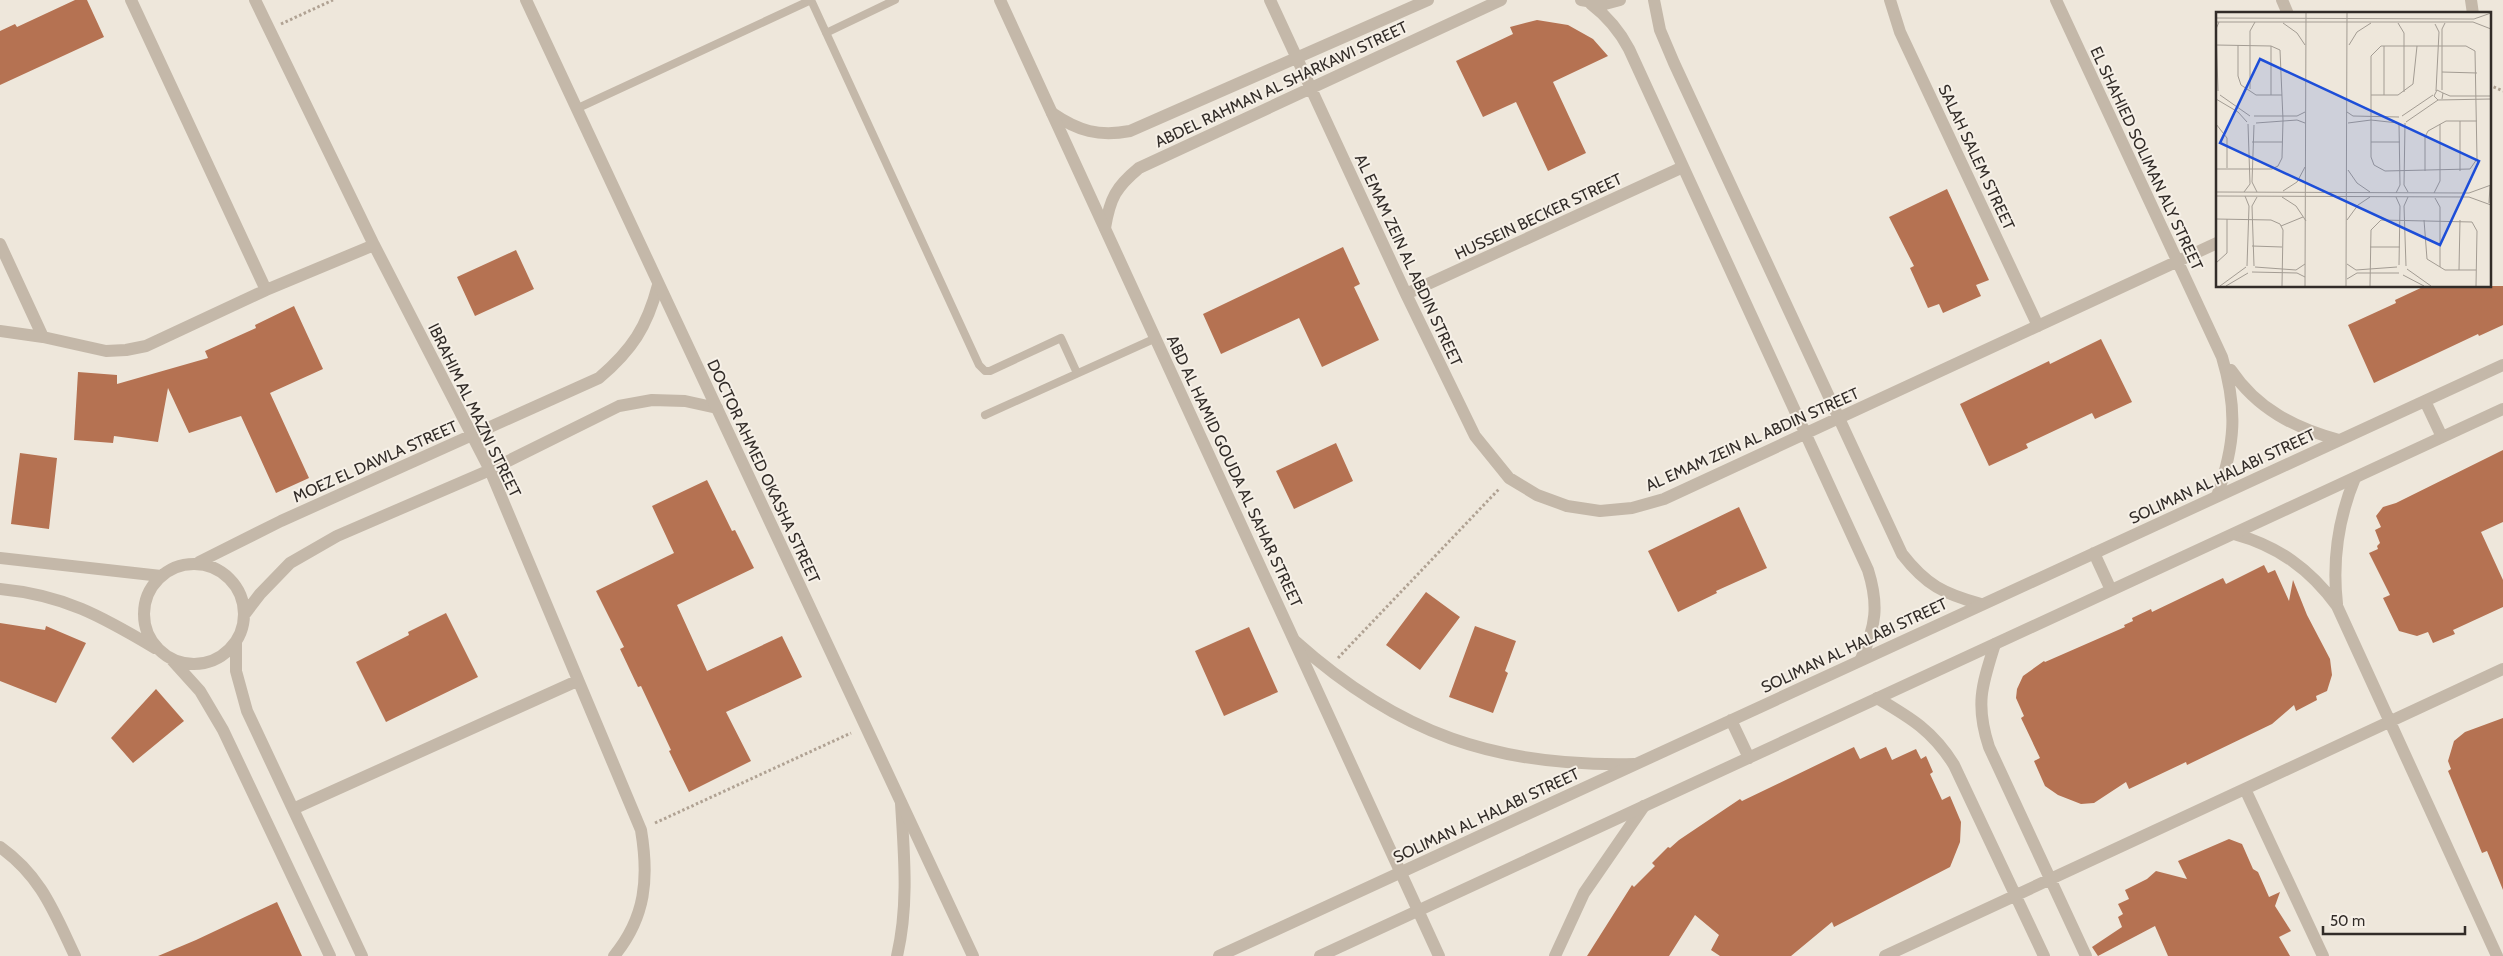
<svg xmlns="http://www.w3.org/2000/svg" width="2503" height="956" viewBox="0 0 2503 956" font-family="Cabin,sans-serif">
  <rect width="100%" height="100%" fill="#eee7db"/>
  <path fill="#b57252" d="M75 0H87L104 37 0 85V31L15 24 17 27Z
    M1537 20 1568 25 1593 39 1608 56 1553 82 1586 153 1548 171 1516 102 1483 117 1456 61 1513 34 1510 27Z
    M1947 189 1989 280 1976 285 1981 296 1943 313 1939 304 1928 308 1910 268 1914 266 1889 217Z
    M1343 247 1360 284 1354 287 1379 340 1322 367 1299 318 1221 354 1203 314Z
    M516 250 534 289 475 316 457 277Z
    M2425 286H2503V325L2479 336 2478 334 2374 383 2348 325 2396 303 2395 300Z
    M294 306 323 369 270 393 309 478 276 493 241 416 189 433 168 388 158 442 114 436 113 443 74 440 78 372 117 375V384L208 358 205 351 256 328 255 325Z
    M2101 339 2132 402 2095 419 2092 413 2026 444 2028 448 1989 466 1960 404 2049 361 2050 364Z
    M1336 443 1353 481 1294 509 1276 471Z
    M2503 450V522L2481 532 2503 580V607L2453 630 2455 634 2433 643 2428 632 2417 636 2399 631 2383 598 2390 595 2369 553 2378 549 2377 546 2380 543 2375 530 2381 527 2376 516 2383 507 2396 503Z
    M20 453 57 458 49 529 11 524Z
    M707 480 732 531 735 530 754 568 677 605 707 671 782 636 802 677 726 712 751 761 689 792 669 751 671 750 641 686 638 687 620 649 624 647 596 591 674 553 652 506Z
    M1739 507 1767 568 1716 591 1717 593 1678 612 1648 551Z
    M2264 565 2268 573 2275 570 2289 601 2293 580 2307 615 2330 659 2332 675 2327 691 2316 696 2317 700 2296 711 2294 705 2272 724 2187 765 2186 762 2129 789 2126 782 2094 803 2081 804 2058 795 2045 786 2034 761 2040 758 2021 718 2024 716 2016 698 2017 689 2023 676 2044 661 2045 662 2125 627 2124 625 2133 621 2132 618 2151 609 2152 612 2223 578 2226 584Z
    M1426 592 1460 617 1420 670 1386 645Z
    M446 613 478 677 386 722 356 662 409 635 408 632Z
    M0 623 45 630 46 626 86 643 56 703 0 681Z
    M1475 626 1516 641 1505 671 1508 673 1493 713 1449 697Z
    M1249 627 1278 692 1224 716 1195 651Z
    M156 689 184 721 133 763 111 738Z
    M2503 718V890L2487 851 2482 853 2448 771 2451 769 2448 761 2454 741 2465 732Z
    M1854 747 1860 759 1886 747 1892 760 1916 749 1921 759 1926 756 1933 772 1930 774 1942 800 1950 796 1961 822 1960 842 1950 867 1834 927 1832 922 1791 956H1720L1711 950 1719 935 1695 915 1669 956H1587L1632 885 1634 887 1655 866 1652 863 1668 847 1670 848 1679 840 1740 799 1742 801Z
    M2229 839 2242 844 2253 869 2258 872 2269 897 2280 892 2275 906 2291 931 2279 937 2290 956H2168L2155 926 2098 956 2092 947 2122 927 2118 917 2123 914 2118 904 2129 899 2125 890 2147 879 2156 871 2187 879 2178 861Z
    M277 902 302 956H158L196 940Z"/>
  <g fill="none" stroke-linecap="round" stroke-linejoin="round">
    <path stroke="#b0a293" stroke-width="3" stroke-dasharray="2.5 2.5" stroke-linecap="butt" d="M281 24 333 0
      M2489 85 2503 91
      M1338 658 1499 489
      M655 823 851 733"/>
    <path stroke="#c4b8a9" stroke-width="8" d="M811 0 979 365 985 371H990L1061 338 1077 373
      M826 33 895 0
      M576 109 811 0
      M985 415 1156 338"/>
    <path stroke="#c4b8a9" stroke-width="12" d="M131 0 266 290
      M255 0 374 245 490 470 641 830C649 878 646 917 614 956
      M1270 0 1406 294 1475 436 1509 478 1537 495 1567 506 1600 511 1632 508 1664 499 2217 243
      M1581 0 1605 4 1620 0
      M1654 0 1660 30 1674 63 1902 554C1926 585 1944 594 1981 604
      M1890 0 1900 32 2038 326
      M2056 0 2222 357C2238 410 2235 445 2217 496
      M2282 0 2288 14
      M2471 0 2473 14
      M1591 4C1608 17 1619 30 1629 49L1868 570C1879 605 1876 626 1861 659
      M1052 113C1078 131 1099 137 1130 131L1428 0
      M1105 228C1110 198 1116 187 1139 168L1501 0
      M0 244 43 337
      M1406 294 1683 167
      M0 331 43 337 106 351 126 350 146 346 266 290 374 245
      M2231 370C2257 409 2295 428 2339 440
      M2234 534C2278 546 2310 569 2337 606L2497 956
      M0 558 161 576
      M199 562 281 521 599 378C632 350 647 327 658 285
      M144 614a50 50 0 1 1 100 0a50 50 0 1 1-100 0Z
      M0 589C64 595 101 616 155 648
      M2337 604C2332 559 2338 519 2355 478
      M244 615 260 594 290 563 337 536 490 470 619 406 652 400 685 401 717 408
      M1295 641C1399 734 1495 767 1634 764
      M236 642V671L247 711 362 956
      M1995 644C1982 685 1975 704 1989 747L2086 956
      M172 660 200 691 223 730 330 956
      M1877 698C1911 718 1933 731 1954 765L2044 956
      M2245 789 2323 956
      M293 809 577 681
      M0 847C41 876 54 912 75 956
      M897 956C909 905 904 854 901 803
      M1555 956 1584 893 1644 806
      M1885 956 2503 669"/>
    <path stroke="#c4b8a9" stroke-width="12" d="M526 0 973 956
      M1000 0 1439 956
      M2425 401 2442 437
      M2094 553 2111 590
      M1731 720 1749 758
      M1219 956 2503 365
      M1320 956 2503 409"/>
  </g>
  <g text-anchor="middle" stroke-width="4" stroke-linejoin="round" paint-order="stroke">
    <g font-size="16" fill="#322c28" stroke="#f6f0e7">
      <text transform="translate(1281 84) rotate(-25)" y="6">ABDEL RAHMAN AL SHARKAWI STREET</text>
      <text transform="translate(1977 157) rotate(65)" y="6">SALAH SALEM STREET</text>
      <text transform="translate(2147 158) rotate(65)" y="6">EL SHAHIED SOLIMAN ALY STREET</text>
      <text transform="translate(1538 216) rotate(-25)" y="6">HUSSEIN BECKER STREET</text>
      <text transform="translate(1409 260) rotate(65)" y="6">AL EMAM ZEIN AL ABDIN STREET</text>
      <text transform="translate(475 410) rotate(64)" y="6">IBRAHIM AL MAZNI STREET</text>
      <text transform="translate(1752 439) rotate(-24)" y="6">AL EMAM ZEIN AL ABDIN STREET</text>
      <text transform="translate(375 461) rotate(-24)" y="6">MOEZ EL DAWLA STREET</text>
      <text transform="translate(764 471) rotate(65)" y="6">DOCTOR AHMED OKASHA STREET</text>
      <text transform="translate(1235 471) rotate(65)" y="6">ABD AL HAMID GOUDA AL SAHAR STREET</text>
      <text transform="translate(2222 476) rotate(-25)" y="6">SOLIMAN AL HALABI STREET</text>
      <text transform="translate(1854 645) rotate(-25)" y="6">SOLIMAN AL HALABI STREET</text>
      <text transform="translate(1486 815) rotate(-25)" y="6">SOLIMAN AL HALABI STREET</text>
    </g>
  </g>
  <g transform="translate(2216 12)">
    <rect width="275" height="275" fill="#eee7db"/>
    <path fill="none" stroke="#a39c93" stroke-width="1" d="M0 6 258 7 275 1M0 10H257L275 17M67 11 81 21 89 33M182 11 188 21V80M219 12 223 20 220 79M0 33 55 34 64 38 67 108 66 146 62 154 56 157H0M22 33V64L25 73 40 83H66M133 33 141 20 155 11M165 34H250L259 39 261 147 254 157 169 159 158 153 155 145V44ZM226 60 261 61M34 77V19L39 10M226 78V17L229 11M2 79 0 17 3 10M227 81 234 84H275M4 83 34 104M55 83V34M155 83H182L197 72 201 34M168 83V34M0 87 22 100 31 110M226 87 227 81 221 78 218 84 222 88 275 87M131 100 137 104 183 105M38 104H81L89 100M186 104 217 83M190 110 222 88M40 111 81 108 89 111M132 111 155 108 182 111M189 111 188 173 192 180M0 112 11 126V156M38 113 36 170 41 180M36 130H66M155 130H184M132 158 141 171 154 180M209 159V125L212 119 230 109H261M244 159V109M67 179 81 170 89 155M0 180 253 181 275 173M28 180 34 172 32 112M180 181 184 173 183 112M218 181 224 169V112M0 184 253 185 275 193M29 184 33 194 31 254M66 185 80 194 90 209M180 185 184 194 183 253M219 186 224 195V255M273 191 274 174M0 207 55 208 64 212 67 218 66 274M131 208 142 193 154 185M208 208 211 247 229 258H260M65 214 87 205M36 234 66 235M154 235H184M0 251 11 241V207M131 252 140 258 181 255M38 254 36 194 41 185M190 254 188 194 192 185M39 255 80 258 89 252M191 257 215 274M243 258 244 208M36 260 81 261 89 265M187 263 208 274M131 267 141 261H183M4 274 30 255M10 274 32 261M89 274 90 1M130 274 131 1M154 274 155 218 165 208 256 210 261 219 260 274"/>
    <path fill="#1d4ed8" fill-opacity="0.15" stroke="#1d4ed8" stroke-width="2.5" d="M44 47 263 149 224 233 4 131Z"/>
    <rect width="275" height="275" fill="none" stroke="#322c28" stroke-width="2.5"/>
  </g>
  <path d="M2323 926v8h142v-8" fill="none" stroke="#322c28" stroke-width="2.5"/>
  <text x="2330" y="926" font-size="15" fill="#322c28" stroke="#f6f0e7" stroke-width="4" paint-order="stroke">50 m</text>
</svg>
